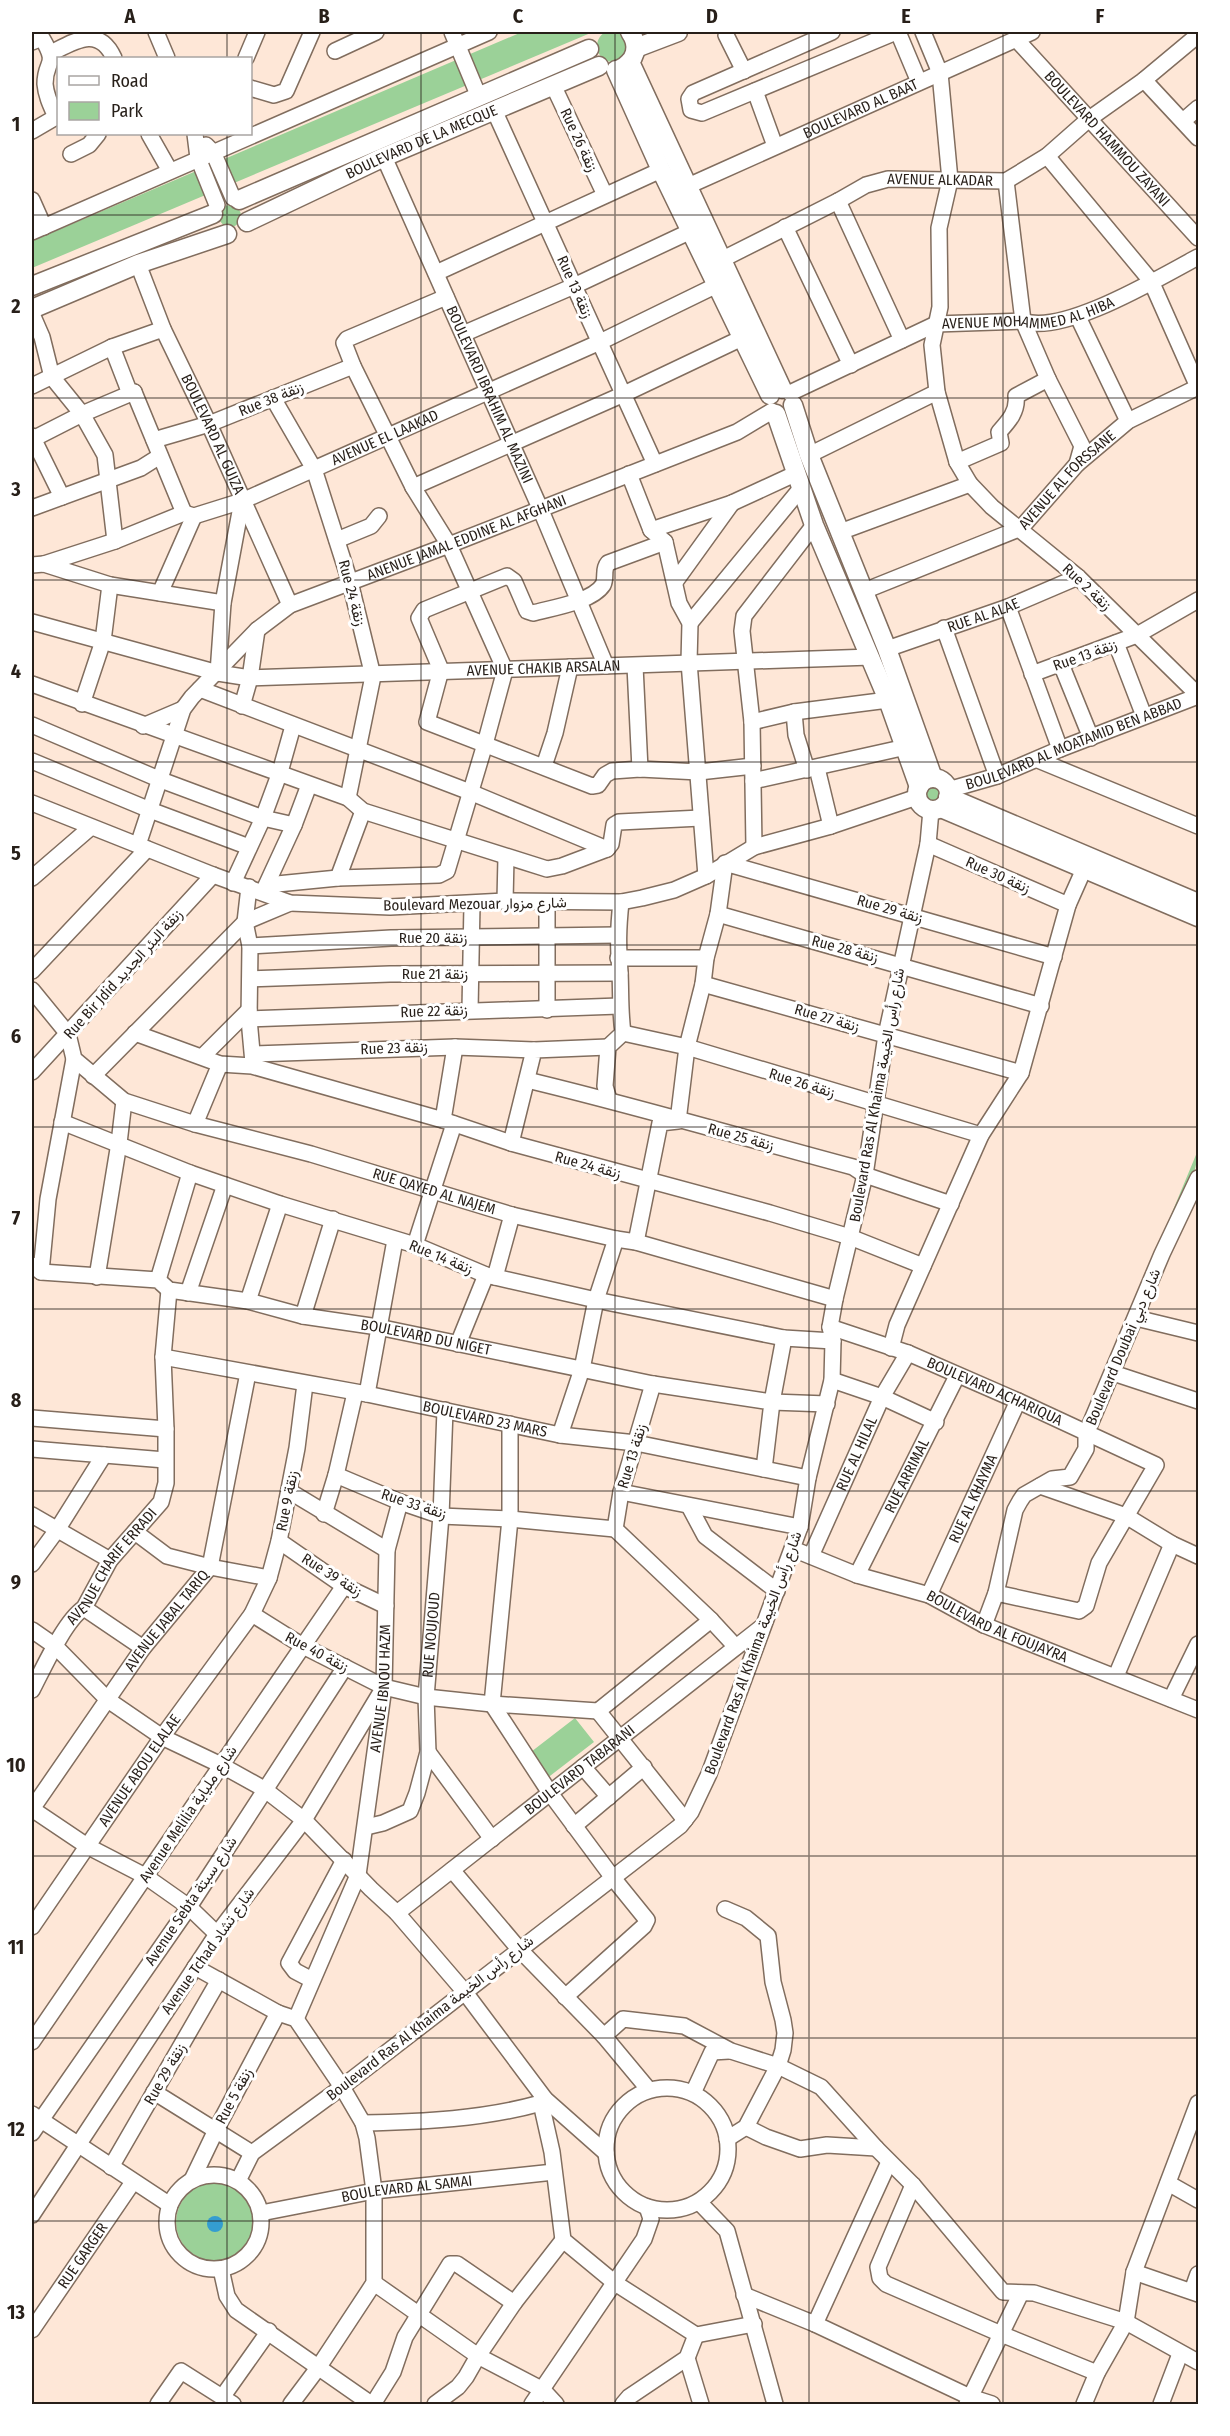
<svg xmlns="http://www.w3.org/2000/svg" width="1230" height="2436" viewBox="0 0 1230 2436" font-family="'Fira Sans Condensed',Vazirmatn,sans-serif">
  <rect width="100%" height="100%" fill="#fee7d7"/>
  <path fill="#9bd198" d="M597 46a16 16 0 1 1 32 0a16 16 0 1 1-32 0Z
    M522 32H593L32 268V241Z
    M219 216a11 11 0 1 1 22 0a11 11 0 1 1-22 0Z
    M927 783H938L942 787 940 802 929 804 922 797Z
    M1198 1150C1198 1173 1180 1209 1166 1227Z
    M575 1718 594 1742 546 1779 527 1755Z
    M176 2222a39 39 0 1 1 78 0a39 39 0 1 1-78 0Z"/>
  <path fill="#349dd0" d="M207 2224a8 8 0 1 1 16 0a8 8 0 1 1-16 0Z"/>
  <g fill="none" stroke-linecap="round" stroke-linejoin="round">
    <defs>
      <g id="minor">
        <path d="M156 32 167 58"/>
        <path d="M452 32 479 97"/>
        <path d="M832 32 693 93 689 99 691 110 702 113 896 32"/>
        <path d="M898 32 919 82"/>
        <path d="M923 32 940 73 950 180 939 228 940 307 932 345 937 392 957 462 970 484 992 507 1078 577 1198 695"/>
        <path d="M726 35 744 71"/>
        <path id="s1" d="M1016 39 1198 238"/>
        <path d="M32 42 42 38C59 67 45 59 45 84 46 96 51 106 56 117L32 131"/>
        <path d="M335 51 376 32"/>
        <path d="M51 53C75 41 99 25 114 58"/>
        <path d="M246 58 257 32"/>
        <path d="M1144 80 1198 138"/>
        <path d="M553 85 605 195"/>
        <path d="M250 88 274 95 286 91 312 32"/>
        <path d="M755 91 775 146"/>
        <path d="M494 110 655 464"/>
        <path d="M1183 121 1198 108"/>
        <path d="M149 134 170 171"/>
        <path d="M195 134 198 158 217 205"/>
        <path d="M206 145 213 152 233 198"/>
        <path d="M71 154 89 145 98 134"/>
        <path d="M1047 156 1151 281 1198 387"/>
        <path id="s2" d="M384 157 540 508 606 666"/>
        <path d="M1006 181 1023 321 1048 379 1082 446 1077 464"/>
        <path id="s3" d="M688 186 1032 32"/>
        <path d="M32 200 44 227"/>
        <path d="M838 201 902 340"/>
        <path d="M785 227 851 365"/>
        <path d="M32 232 489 32"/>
        <path id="s4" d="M723 259 838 201 866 185 888 179 1006 181 1047 156 1089 119 1144 80 1198 35"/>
        <path id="s5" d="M138 264 163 329 209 424 290 605"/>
        <path d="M436 273 661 170"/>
        <path d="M32 314 42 337 52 377 82 414 105 455 115 541"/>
        <path d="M1078 317 1128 421"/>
        <path d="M463 334 574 286 691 231"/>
        <path d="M112 347 129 391 134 392 184 513"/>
        <path d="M32 386 112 347 163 329"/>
        <path id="s6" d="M790 393 936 324 1023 321C1063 336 1160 277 1198 257"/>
        <path d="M273 398 314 469 350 582 373 676 348 798"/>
        <path d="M32 436 62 497"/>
        <path d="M33 439 82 414 134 392"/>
        <path d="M154 440 209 424 353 366"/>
        <path d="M809 455 937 392"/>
        <path d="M957 462 1001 443 999 432C1009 421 1018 411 1016 396L1048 379"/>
        <path d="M629 474 651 530 665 542 679 603 690 623 689 662 706 876"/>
        <path d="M413 487 624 394 744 337"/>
        <path d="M32 508 141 468 160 456"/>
        <path d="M651 530 732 503 797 473"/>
        <path d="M840 532 970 484"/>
        <path d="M337 540 371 526 379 516"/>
        <path d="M665 542 608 563C602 570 607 577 603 585 592 602 551 608 533 613L527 611 514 581 507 576 424 610 419 618 441 670 427 722 592 786 598 785 605 775 612 771 640 769 699 772 753 766"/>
        <path id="s7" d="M44 564 115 541 184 513 194 516 242 501 600 342 717 285"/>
        <path d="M32 565 44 564 110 585 223 603"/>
        <path d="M675 582 732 503"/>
        <path id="s8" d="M864 591 1021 528 1077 464 1128 421 1198 387"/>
        <path d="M160 593 194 516"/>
        <path d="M1008 607 1060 749"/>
        <path id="s9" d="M32 622 218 673 250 678 871 657"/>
        <path d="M690 623 802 487"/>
        <path d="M944 628 997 776"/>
        <path d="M1116 643 1144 716"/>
        <path id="s10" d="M887 649 1008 607 1078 577"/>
        <path d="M1061 664 1091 738"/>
        <path d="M635 666 640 769"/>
        <path d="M218 673 223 603 242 501"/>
        <path d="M1032 674 1137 635 1198 600"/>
        <path d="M32 684 348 798 363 811 547 869 562 866 607 849 611 844 614 825 619 822 701 818"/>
        <path d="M200 689 470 792 607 849"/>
        <path d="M82 704 103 641 110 585"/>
        <path d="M242 706 250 678 257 630"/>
        <path d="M794 712 796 735 807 770"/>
        <path d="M752 722 794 712 888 700"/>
        <path d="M32 725 161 780 263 818 294 825"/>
        <path d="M143 726 183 709"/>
        <path d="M1038 760 1198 826"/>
        <path d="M32 761 150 810 249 847"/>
        <path d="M544 766 555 733 570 667"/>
        <path d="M817 768 831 826"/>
        <path d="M753 781 906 747"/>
        <path id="s11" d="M948 790 997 776 1060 749 1198 696"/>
        <path d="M32 803 213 875 290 903 390 907 505 901 621 902 642 898 674 890 706 876 754 847 831 826 917 797"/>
        <path d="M928 844 1068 905"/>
        <path id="s12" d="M138 845 183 709 192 697 257 630 290 605 449 545 737 432 772 411"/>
        <path d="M754 847 752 722 742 631 744 616 814 525"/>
        <path d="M32 878 90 828"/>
        <path d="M338 878 363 811"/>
        <path d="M233 883 263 818 280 772 293 726"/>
        <path d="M267 885 338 878 439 875 447 871 485 744 505 670 449 545 413 487 353 366 344 343 347 339 446 297"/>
        <path d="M249 887 245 922 250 946 249 1019 253 1063"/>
        <path d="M264 890 294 825 309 785"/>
        <path d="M505 901 506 857"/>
        <path d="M547 902V1010"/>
        <path d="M718 914 1041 1006"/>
        <path d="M250 946 391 938 617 935"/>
        <path d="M618 958H706"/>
        <path d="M32 971 147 849"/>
        <path d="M250 979 390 974 620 973"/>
        <path d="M703 984 1021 1073"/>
        <path id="s13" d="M32 990 68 1034 74 1059 124 1101 195 1124 311 1154 512 1215 616 1239 636 1242 835 1299"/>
        <path d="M470 1010 472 904"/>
        <path d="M249 1019 619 1006"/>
        <path d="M135 1033 220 1064 252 1066 443 1120 511 1143 770 1213 850 1237 923 1266"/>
        <path d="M623 1033 687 1047 981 1135"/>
        <path d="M253 1054 455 1047 534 1050"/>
        <path d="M203 1056 249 1010"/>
        <path d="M32 1072 213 875"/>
        <path d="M93 1076 245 922 290 903"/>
        <path d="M527 1080C636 1106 744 1138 853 1167L865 1175 951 1204"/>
        <path d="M609 1100 605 1086 608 1047 623 1033C620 1012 621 993 620 972 618 945 618 930 621 902"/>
        <path d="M443 1120 455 1047"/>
        <path d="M62 1122 190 1173 280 1204 415 1245 486 1275 596 1300 784 1338 833 1341"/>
        <path d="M195 1124 220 1064"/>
        <path d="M511 1143 534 1050 608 1047"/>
        <path d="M636 1242 660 1123 678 1121 687 1047 703 984 706 958 718 914 725 863 1054 957"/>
        <path d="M415 1245 454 1124"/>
        <path id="s14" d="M32 1265 41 1272 158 1280 169 1290 248 1301 303 1316 378 1327 653 1384 772 1402 827 1404"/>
        <path d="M41 1272 48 1199 74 1059"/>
        <path d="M97 1277 119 1143 124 1101"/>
        <path d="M495 1277 512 1215"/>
        <path d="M158 1280 190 1173"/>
        <path d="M188 1293 225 1185"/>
        <path d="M248 1301 280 1204"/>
        <path d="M303 1316 333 1219"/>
        <path d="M1136 1318 1198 1333"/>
        <path id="s15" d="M830 1327 908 1353 1018 1401 1156 1465 1099 1563 1086 1606 1079 1611 996 1593"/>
        <path d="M458 1344 486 1275"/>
        <path d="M891 1348 897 1325 981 1135 1021 1073 1068 905 1084 869"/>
        <path id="s16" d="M163 1357 367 1394 560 1435 636 1443 808 1478"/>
        <path d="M1113 1373 1198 1401"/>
        <path d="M832 1380 882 1397 936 1422"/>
        <path d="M355 1393 336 1475 400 1502 441 1516 510 1519 615 1529"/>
        <path d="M367 1394 395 1240"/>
        <path d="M32 1418 166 1429"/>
        <path d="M510 1424V1519L492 1704 550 1793 613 1878 647 1920 644 1926 565 1997"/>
        <path d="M560 1435 582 1369 596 1300 616 1239"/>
        <path d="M32 1449 165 1460"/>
        <path d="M764 1469 772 1402 784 1338"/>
        <path d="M1040 1486 1126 1516 1172 1544 1198 1556"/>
        <path d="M289 1491 387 1550"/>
        <path d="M621 1492 800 1527"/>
        <path d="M689 1506 705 1536 777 1591"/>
        <path d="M324 1514 336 1475"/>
        <path d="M32 1515 110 1560"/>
        <path d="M615 1529 711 1620 736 1647"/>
        <path d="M615 1529 621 1492 653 1384"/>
        <path d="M135 1532 167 1556 210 1567 269 1578"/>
        <path d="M279 1541 344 1586 386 1606"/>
        <path id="s17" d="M793 1549 857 1575 929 1595 984 1625 1198 1710"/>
        <path id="s18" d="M811 1556 882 1397 908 1353"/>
        <path d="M32 1564 57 1530 104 1455"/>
        <path id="s19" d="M857 1575 957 1376"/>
        <path id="s20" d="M929 1595 1018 1401"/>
        <path d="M84 1608 143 1648"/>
        <path d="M252 1614 303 1646 384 1687 426 1697 492 1704 598 1711 711 1620"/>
        <path d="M984 1625 996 1593 1015 1510 1020 1501 1024 1495 1052 1479 1070 1477 1086 1449V1434L1162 1254 1198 1178"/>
        <path d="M32 1630 55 1646 108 1700 162 1737 221 1765 264 1789 304 1820 371 1889 397 1913 464 1991 545 2099 606 2153"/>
        <path d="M1116 1676 1172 1544"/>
        <path id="s21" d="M32 1690C43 1669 65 1620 84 1608L110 1560 161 1502 166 1483V1429L163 1357 169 1290"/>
        <path d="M1171 1699 1198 1644"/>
        <path d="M598 1711 685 1820"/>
        <path d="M428 1752 492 1839"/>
        <path d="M583 1767 609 1797"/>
        <path d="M574 1826 644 1767"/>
        <path id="s22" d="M366 1827 383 1823 410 1811 417 1793 428 1752 426 1697 441 1516 445 1410"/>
        <path d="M452 1870 519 1949 604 2036 649 2090"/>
        <path d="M725 1909 746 1918 768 1936 773 1982 783 2020 785 2033 783 2050 778 2066 746 2127 727 2139"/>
        <path id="s23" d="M397 1913 763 1626"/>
        <path id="s24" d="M32 1927 162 1737 252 1614 269 1578 279 1541 297 1448 305 1384"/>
        <path id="s25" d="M217 1934 189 1907 145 1876 87 1846 32 1809 143 1648 210 1567 248 1373"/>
        <path d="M195 1967 278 2013 296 2019 342 2087 363 2123 367 2138 374 2191V2283L318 2368 291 2404"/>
        <path d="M312 1980 295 1971 289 1963 344 1860"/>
        <path id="s26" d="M296 2019 358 1875 384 1687 387 1550 400 1502"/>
        <path d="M604 2036 623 2019 684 2026 731 2051 778 2066 821 2087 876 2148 913 2185 1003 2292 1034 2293 1126 2322 1198 2362"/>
        <path d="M32 2042 344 1586"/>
        <circle cx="667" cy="2149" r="61"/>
        <path d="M154 2092 252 2153"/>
        <path d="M693 2093 712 2052 729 2051"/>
        <path d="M541 2103 552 2152 563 2240 615 2283 696 2335 754 2324"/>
        <path d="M32 2114 170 2205"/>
        <path d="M363 2123C423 2122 484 2119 541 2103L545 2099"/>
        <path d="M746 2127 766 2137 800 2149 827 2145 876 2148"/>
        <path d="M32 2133 189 1907 345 1667"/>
        <path d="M111 2167 219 1980"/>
        <circle cx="214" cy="2222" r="47"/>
        <path d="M192 2180 216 2130 278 2013"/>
        <path d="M238 2181 252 2153 342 2087 680 1826 691 1812 709 1774 800 1527 808 1478 832 1380 833 1341 830 1327 835 1299 865 1175 886 1035 928 844 931 810"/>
        <path d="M1168 2183 1198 2200"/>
        <path d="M913 2185 878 2267 880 2278 886 2284 1001 2334 1097 2373"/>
        <path d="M699 2202 727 2231 775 2404"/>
        <path id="s27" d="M261 2213 374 2191 554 2172"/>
        <path d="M32 2215 217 1934 304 1820 384 1687"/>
        <path d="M221 2269 227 2296 236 2310 371 2404"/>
        <path d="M1134 2272 1198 2294"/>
        <path d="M374 2283 478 2356 543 2390 556 2404"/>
        <path d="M1192 2291 1198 2274"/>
        <path d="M744 2295 815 2324 970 2397 992 2404"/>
        <path d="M815 2324 889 2162"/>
        <path id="s28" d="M32 2330 133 2182"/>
        <path d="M687 2358 701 2404"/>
        <path d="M223 2396 269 2331"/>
        <path d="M158 2404 181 2371 233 2404"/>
        <path d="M373 2404 393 2372 405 2337 450 2264H457L514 2303"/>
        <path d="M435 2404 458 2387 466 2377 478 2356 514 2303 563 2240"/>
        <path d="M532 2404 644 2239 651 2219 647 2207"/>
        <path d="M623 2404 629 2397 687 2358 696 2335"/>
        <path d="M967 2404 1021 2293"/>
        <path d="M1084 2404 1097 2373 1126 2322 1134 2272 1198 2103"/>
        <path d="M1161 2404 1180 2354"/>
      </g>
      <g id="major">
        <path d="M636 48 678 32"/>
        <path d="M630 62 782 389"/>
        <path d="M620 69C636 61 640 46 630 32"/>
        <path d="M616 70 661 170 770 395"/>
        <path d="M239 200 589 49"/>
        <path id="s29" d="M247 222 384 157 599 66"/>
        <path d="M32 286 213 214"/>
        <path d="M32 309 138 264 227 234"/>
        <path d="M793 405 809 455 887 649 933 778"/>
        <path d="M776 414 814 525 888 700 919 787"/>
        <circle cx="933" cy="794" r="16"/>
        <path d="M948 797 1198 903"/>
        <path d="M941 808 1198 917"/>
      </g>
    </defs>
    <use href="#minor" stroke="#816d5e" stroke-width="18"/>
    <use href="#major" stroke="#816d5e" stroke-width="21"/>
    <use href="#minor" stroke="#fff" stroke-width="15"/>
    <use href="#major" stroke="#fff" stroke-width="18"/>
  </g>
  <path fill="none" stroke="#271f19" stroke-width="1.5" stroke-opacity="0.55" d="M227 32V58M421 32V2404M615 32V2404M809 32V2404M1003 32V2404M227 134V2404M32 215H1198M32 398H1198M32 580H1198M32 762H1198M32 945H1198M32 1127H1198M32 1309H1198M32 1491H1198M32 1674H1198M32 1856H1198M32 2038H1198M32 2221H1198"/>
  <g text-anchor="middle" stroke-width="6" stroke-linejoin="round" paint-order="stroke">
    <g font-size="15" fill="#271f19" stroke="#fff">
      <text dy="5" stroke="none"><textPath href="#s3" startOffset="189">BOULEVARD AL BAAT</textPath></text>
      <text dy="5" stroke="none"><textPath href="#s1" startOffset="135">BOULEVARD HAMMOU ZAYANI</textPath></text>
      <text transform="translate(579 140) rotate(65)" y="5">Rue 26 زنقة</text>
      <text dy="5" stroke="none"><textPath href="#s29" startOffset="192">BOULEVARD DE LA MECQUE</textPath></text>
      <text dy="5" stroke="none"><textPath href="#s4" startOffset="236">AVENUE ALKADAR</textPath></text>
      <text transform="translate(575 287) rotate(66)" y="5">Rue 13 زنقة</text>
      <text dy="5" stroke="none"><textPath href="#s6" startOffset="255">AVENUE MOHAMMED AL HIBA</textPath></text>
      <text dy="5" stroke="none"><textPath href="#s2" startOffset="260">BOULEVARD IBRAHIM AL MAZINI</textPath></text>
      <text transform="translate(271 399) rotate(-22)" y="5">Rue 38 زنقة</text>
      <text dy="5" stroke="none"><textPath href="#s5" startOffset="186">BOULEVARD AL GUIZA</textPath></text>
      <text dy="5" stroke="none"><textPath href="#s7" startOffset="366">AVENUE EL LAAKAD</textPath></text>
      <text dy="5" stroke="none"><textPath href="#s8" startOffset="236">AVENUE AL FORSSANE</textPath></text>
      <text dy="5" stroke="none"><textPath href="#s12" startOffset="482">ANENUE JAMAL EDDINE AL AFGHANI</textPath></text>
      <text transform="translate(1087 587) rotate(43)" y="5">Rue 2 زنقة</text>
      <text transform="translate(352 593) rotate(75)" y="5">Rue 24 زنقة</text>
      <text dy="5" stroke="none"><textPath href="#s10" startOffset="102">RUE AL ALAE</textPath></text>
      <text transform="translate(1085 655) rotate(-20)" y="5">Rue 13 زنقة</text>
      <text dy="5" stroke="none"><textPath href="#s9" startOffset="519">AVENUE CHAKIB ARSALAN</textPath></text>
      <text dy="5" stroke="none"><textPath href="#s11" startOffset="134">BOULEVARD AL MOATAMID BEN ABBAD</textPath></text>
      <text transform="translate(998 875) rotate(24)" y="5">Rue 30 زنقة</text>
      <text transform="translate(475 904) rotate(-1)" y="5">Boulevard Mezouar شارع مزوار</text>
      <text transform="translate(890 909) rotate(16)" y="5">Rue 29 زنقة</text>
      <text x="433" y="943">Rue 20 زنقة</text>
      <text transform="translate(845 949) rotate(15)" y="5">Rue 28 زنقة</text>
      <text transform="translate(123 974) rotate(-48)" y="5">Rue Bir Jdid زنقة البئر الجديد</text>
      <text x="435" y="979">Rue 21 زنقة</text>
      <text transform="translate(434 1011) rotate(-2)" y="5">Rue 22 زنقة</text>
      <text transform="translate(827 1018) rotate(16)" y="5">Rue 27 زنقة</text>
      <text transform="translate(394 1048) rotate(-2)" y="5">Rue 23 زنقة</text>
      <text transform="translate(802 1083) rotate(17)" y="5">Rue 26 زنقة</text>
      <text transform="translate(877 1095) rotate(-80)" y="5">Boulevard Ras Al Khaima شارع رأس الخيمة</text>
      <text transform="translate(741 1137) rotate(15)" y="5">Rue 25 زنقة</text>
      <text transform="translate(588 1165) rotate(15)" y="5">Rue 24 زنقة</text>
      <text dy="5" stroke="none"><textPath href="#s13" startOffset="471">RUE QAYED AL NAJEM</textPath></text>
      <text transform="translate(441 1257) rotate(22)" y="5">Rue 14 زنقة</text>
      <text dy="5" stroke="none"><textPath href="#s14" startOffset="405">BOULEVARD DU NIGET</textPath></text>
      <text transform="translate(1123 1347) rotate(-67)" y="5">Boulevard Doubai شارع دبي</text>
      <text dy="5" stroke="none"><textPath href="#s15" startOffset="177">BOULEVARD ACHARIQUA</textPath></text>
      <text dy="5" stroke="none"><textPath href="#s16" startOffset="328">BOULEVARD 23 MARS</textPath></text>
      <text dy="5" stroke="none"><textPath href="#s18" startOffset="112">RUE AL HILAL</textPath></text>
      <text transform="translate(632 1456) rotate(-73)" y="5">Rue 13 زنقة</text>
      <text dy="5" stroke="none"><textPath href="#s19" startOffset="111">RUE ARRIMAL</textPath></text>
      <text dy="5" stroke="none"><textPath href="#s20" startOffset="106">RUE AL KHAYMA</textPath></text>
      <text transform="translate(287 1501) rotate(-79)" y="5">Rue 9 زنقة</text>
      <text transform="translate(414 1504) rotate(18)" y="5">Rue 33 زنقة</text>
      <text dy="5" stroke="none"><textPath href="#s21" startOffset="148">AVENUE CHARIF ERRADI</textPath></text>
      <text transform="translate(332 1575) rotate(32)" y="5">Rue 39 زنقة</text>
      <text dy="5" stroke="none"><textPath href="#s25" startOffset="456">AVENUE JABAL TARIQ</textPath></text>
      <text dy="5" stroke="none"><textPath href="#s17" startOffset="219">BOULEVARD AL FOUJAYRA</textPath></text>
      <text dy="5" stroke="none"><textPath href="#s22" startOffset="226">RUE NOUJOUD</textPath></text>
      <text transform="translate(317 1652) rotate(28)" y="5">Rue 40 زنقة</text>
      <text transform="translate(753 1653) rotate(-70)" y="5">Boulevard Ras Al Khaima شارع رأس الخيمة</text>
      <text dy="5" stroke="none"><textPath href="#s26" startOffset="345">AVENUE IBNOU HAZM</textPath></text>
      <text dy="5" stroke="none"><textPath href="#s24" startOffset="190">AVENUE ABOU ELALAE</textPath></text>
      <text dy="5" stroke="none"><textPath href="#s23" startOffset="232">BOULEVARD TABARANI</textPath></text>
      <text transform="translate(188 1814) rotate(-56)" y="5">Avenue Melilia شارع ملياية</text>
      <text transform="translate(191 1901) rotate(-56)" y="5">Avenue Sebta شارع سبتة</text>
      <text transform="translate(208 1951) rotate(-55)" y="5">Avenue Tchad شارع تشاد</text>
      <text transform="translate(430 2018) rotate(-38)" y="5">Boulevard Ras Al Khaima شارع رأس الخيمة</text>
      <text transform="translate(165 2074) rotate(-60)" y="5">Rue 29 زنقة</text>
      <text transform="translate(234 2096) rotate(-62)" y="5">Rue 5 زنقة</text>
      <text dy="5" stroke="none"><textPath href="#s27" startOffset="148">BOULEVARD AL SAMAI</textPath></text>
      <text dy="5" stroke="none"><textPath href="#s28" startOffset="90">RUE GARGER</textPath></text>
    </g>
  </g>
  <rect width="1230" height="2436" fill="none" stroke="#ffffff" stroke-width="66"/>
  <rect x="57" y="57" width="195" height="78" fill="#ffffff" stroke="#a9a5a3" stroke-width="1.5"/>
  <rect x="69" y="76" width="30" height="9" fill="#ffffff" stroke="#a9a5a3" stroke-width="1.5"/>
  <text x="111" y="87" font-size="18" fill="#271f19">Road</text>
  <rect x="69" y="102" width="30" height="18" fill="#9bd198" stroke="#a9a5a3" stroke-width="1.5"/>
  <text x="111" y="117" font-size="18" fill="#271f19">Park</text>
  <rect x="33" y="33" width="1164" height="2370" fill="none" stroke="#271f19" stroke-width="2"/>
  <g font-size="20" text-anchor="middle" font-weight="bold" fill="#271f19">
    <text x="130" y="23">A</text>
    <text x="324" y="23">B</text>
    <text x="518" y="23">C</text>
    <text x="712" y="23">D</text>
    <text x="906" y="23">E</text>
    <text x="1100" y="23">F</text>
    <text x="16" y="131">1</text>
    <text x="16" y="313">2</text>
    <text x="16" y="496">3</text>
    <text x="16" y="678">4</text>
    <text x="16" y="860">5</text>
    <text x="16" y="1043">6</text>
    <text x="16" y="1225">7</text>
    <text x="16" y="1407">8</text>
    <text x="16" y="1589">9</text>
    <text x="16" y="1772">10</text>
    <text x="16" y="1954">11</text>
    <text x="16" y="2136">12</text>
    <text x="16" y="2319">13</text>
  </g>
</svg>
